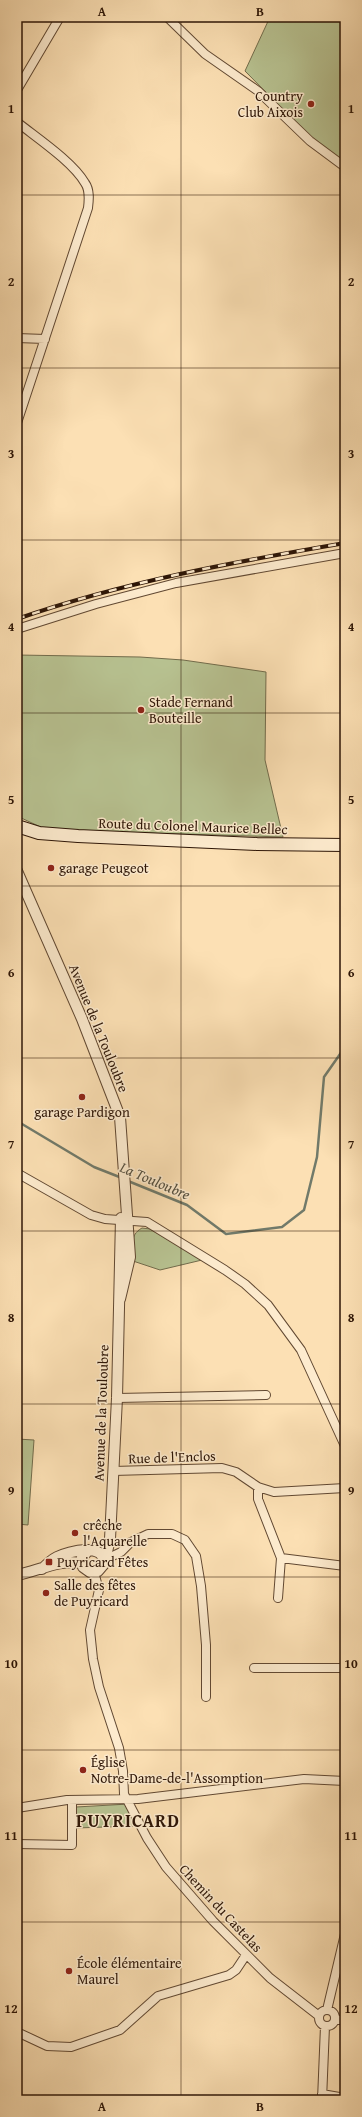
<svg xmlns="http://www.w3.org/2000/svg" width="362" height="2117" viewBox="0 0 362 2117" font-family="'Gentium Book Plus',serif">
  <rect width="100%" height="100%" fill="#fce0b4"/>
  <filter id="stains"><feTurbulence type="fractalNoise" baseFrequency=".005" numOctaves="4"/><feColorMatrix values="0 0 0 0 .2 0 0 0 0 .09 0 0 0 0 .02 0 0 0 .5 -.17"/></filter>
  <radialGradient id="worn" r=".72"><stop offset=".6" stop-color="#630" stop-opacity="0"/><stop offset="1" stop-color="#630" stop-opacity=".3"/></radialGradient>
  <path fill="#b8c392" stroke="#726c4c" d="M270 17H345V163L310 137 245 71Z
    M17 655 140 657 183 660 266 672 265 760 283 837 47 830 17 816Z
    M142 1228 150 1229 202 1260 160 1270 133 1261C133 1247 129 1235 142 1228Z
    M17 1439 34 1440 28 1525 17 1524Z
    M129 1804 136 1826 76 1828V1807Z"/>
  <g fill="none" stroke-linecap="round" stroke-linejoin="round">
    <path stroke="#717a6a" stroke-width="2.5" d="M17 1121 94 1167 122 1178
      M128 1181 187 1205 226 1234 282 1227 304 1210 317 1157 324 1077 345 1047"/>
    <defs>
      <path id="minor" d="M167 17 205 54 258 91 310 141 345 167
        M17 90 60 17
        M17 122C37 138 73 162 85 183 90 190 89 200 88 208L17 423
        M17 338 45 339
        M17 629 96 604 176 583 345 553
        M17 1173 91 1215 105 1219 147 1222 225 1270 245 1284 268 1305 301 1350 345 1446
        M117 1398 266 1395
        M113 1471 222 1468 236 1472 258 1487 274 1492 345 1488
        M258 1487V1499L281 1558 278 1598
        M281 1558 345 1566
        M104 1560 121 1552 131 1542 148 1534H172L185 1540 196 1556 201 1586 206 1645V1697
        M94 1572 99 1590 90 1630 93 1659 99 1687 119 1748 123 1771 124 1794 147 1838 166 1867 213 1921 270 1978 319 2016
        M254 1668H345
        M17 1808 67 1800 138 1799 304 1779 345 1781
        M17 1844 72 1845V1800
        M319 2018a8 8 0 1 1 16 0a8 8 0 1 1-16 0Z
        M327 2010 345 1934
        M335 2019 345 2021
        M17 2032 47 2046 71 2047 120 2030 158 1996 229 1975 236 1970 246 1955
        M322 2094 345 2098
        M322 2100 325 2026"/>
      <path id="tertiary" d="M17 871 82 1019 120 1117 130 1257 120 1299
        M104 1556 107 1552 110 1539 117 1398 121 1218
        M42 1569C47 1564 51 1560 57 1557 69 1551 106 1542 104 1564L98 1571 90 1572 83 1567 82 1557 89 1550
        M17 1575C38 1571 60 1559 81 1563"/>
      <path id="secondary" d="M17 826 39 833 78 836 257 844 345 845"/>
    </defs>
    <use href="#minor" stroke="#614832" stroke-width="10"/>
    <use href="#tertiary" stroke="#614832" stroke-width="12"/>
    <use href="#secondary" stroke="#2d1506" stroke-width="14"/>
    <use href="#minor" stroke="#fdebce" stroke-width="8"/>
    <use href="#tertiary" stroke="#fdebce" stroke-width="10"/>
    <use href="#secondary" stroke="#fdebce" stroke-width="12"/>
    <defs>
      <path id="rail" d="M17 619C123 582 234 562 345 543"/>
    </defs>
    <use href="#rail" stroke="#2d1506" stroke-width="4"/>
    <use href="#rail" stroke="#fdebce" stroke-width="2.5" stroke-dasharray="8" stroke-linecap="butt"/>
  </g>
  <path fill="none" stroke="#2d1506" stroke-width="1" stroke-opacity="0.55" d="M181 17V2100M17 195H345M17 368H345M17 540H345M17 713H345M17 886H345M17 1058H345M17 1231H345M17 1404H345M17 1577H345M17 1750H345M17 1922H345"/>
  <g fill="#8f2418" stroke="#fdebce" stroke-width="1.5">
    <circle cx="311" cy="104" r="4"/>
    <circle cx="141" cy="710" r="4"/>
    <circle cx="51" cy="868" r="4"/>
    <circle cx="82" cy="1097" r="4"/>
    <circle cx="75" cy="1533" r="4"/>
    <rect x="45" y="1558" width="8" height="8" rx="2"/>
    <circle cx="46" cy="1593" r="4"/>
    <circle cx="83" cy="1770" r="4"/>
    <circle cx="69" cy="1971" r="4"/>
  </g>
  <g text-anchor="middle" stroke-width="3" stroke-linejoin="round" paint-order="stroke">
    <g font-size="14" fill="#2d1506" stroke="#fdebce" text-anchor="start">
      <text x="303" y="101" text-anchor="end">Country<tspan x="303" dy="16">Club Aixois</tspan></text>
      <text x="149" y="707">Stade Fernand<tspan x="149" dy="16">Bouteille</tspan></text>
      <text x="59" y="873">garage Peugeot</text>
      <text x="82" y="1117" text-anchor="middle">garage Pardigon</text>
      <text x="83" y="1530">crêche<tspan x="83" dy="16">l'Aquarelle</tspan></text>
      <text x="57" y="1567">Puyricard Fêtes</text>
      <text x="54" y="1590">Salle des fêtes<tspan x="54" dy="16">de Puyricard</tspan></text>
      <text x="91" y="1767">Église<tspan x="91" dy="16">Notre-Dame-de-l'Assomption</tspan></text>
      <text x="77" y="1968">École élémentaire<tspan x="77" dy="16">Maurel</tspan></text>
    </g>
    <g font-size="14" fill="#2d1506" stroke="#fdebce">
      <text transform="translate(193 826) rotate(2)" y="5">Route du Colonel Maurice Bellec</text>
      <text transform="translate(99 1028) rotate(68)" y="5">Avenue de la Touloubre</text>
      <text transform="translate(101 1413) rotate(-88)" y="5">Avenue de la Touloubre</text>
      <text transform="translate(172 1457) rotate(-2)" y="5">Rue de l'Enclos</text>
      <text transform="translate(221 1908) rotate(47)" y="5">Chemin du Castelas</text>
    </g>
    <g font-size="15" font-style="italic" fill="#555040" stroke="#fdebce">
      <text transform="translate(155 1181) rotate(23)" y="5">La Touloubre</text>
    </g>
    <g font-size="18" font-weight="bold" letter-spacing="1" fill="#2d1506" stroke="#fdebce">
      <text x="128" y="1827">PUYRICARD</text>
    </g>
  </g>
  <rect width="362" height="2117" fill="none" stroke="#fce0b4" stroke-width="44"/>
  <rect x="22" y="22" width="318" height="2073" fill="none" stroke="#2d1506" stroke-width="1.5"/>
  <g font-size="13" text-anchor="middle" font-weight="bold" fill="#2d1506">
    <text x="102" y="16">A</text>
    <text x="260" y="16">B</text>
    <text x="11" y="113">1</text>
    <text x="351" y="113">1</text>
    <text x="11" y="286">2</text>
    <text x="351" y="286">2</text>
    <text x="11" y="458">3</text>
    <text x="351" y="458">3</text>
    <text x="11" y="631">4</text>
    <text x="351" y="631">4</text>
    <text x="11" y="804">5</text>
    <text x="351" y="804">5</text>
    <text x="11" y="977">6</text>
    <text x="351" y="977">6</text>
    <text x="11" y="1149">7</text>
    <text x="351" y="1149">7</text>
    <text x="11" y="1322">8</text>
    <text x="351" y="1322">8</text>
    <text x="11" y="1495">9</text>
    <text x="351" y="1495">9</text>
    <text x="11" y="1668">10</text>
    <text x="351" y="1668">10</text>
    <text x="11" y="1840">11</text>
    <text x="351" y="1840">11</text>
    <text x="11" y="2013">12</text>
    <text x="351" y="2013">12</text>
    <text x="102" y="2111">A</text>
    <text x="260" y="2111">B</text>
  </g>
  <rect width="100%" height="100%" filter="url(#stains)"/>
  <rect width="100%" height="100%" fill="url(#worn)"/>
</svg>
